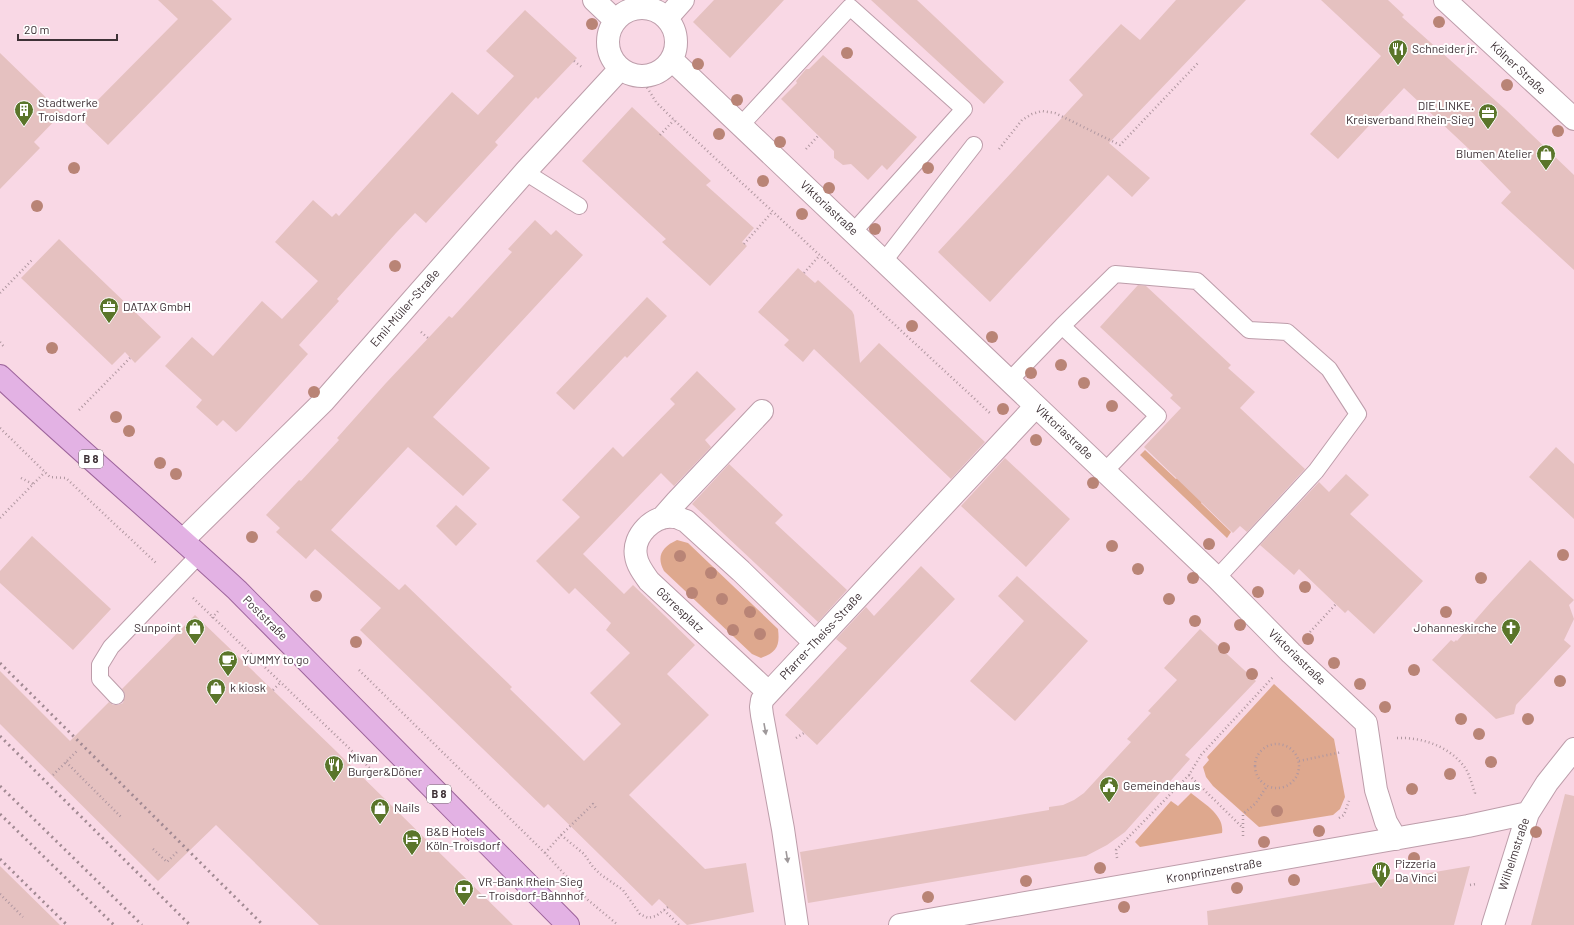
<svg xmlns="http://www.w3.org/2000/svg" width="1574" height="925" viewBox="0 0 1574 925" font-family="Barlow,sans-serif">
  <rect width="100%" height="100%" fill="#f9d8e5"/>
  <path fill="#dea88e" d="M1145 450 1176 479 1181 474 1206 497 1201 503 1231 532 1227 538 1140 455Z
    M677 540 688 543 778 629C780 646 777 652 761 658L752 654 664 571C656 556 662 547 677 540Z
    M1274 684 1334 739 1345 797 1340 809 1333 815 1259 827 1213 786 1206 777 1203 767 1209 760 1207 757Z
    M1191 793C1203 803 1225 815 1222 833L1140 847 1135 842 1171 801 1178 806Z"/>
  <path fill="#e5c1c0" d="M158 0H212L232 19 108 145 80 118 178 19Z
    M714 0H784L730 58 693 22Z
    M871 0H917L1004 82 984 104Z
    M1176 0H1246L1109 143 1150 178 1132 197 1108 175 990 302 938 252 1083 95 1069 80 1121 24 1140 40Z
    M1321 0H1388L1404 15 1402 17 1506 110 1574 175V270L1501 203 1511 192 1470 150 1404 88 1338 159 1310 134 1381 56Z
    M525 10 577 58 538 99 536 97 495 142 498 145 426 223 415 213 396 233 337 299 339 301 299 345 308 354 240 429 236 432 223 420 217 426 196 407 202 400 165 366 192 337 213 356 262 301 282 319 318 281 275 242 313 200 332 217 336 213 339 216 452 92 478 115 514 76 486 51Z
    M0 53 62 113 34 142 40 148 0 189Z
    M823 55 917 137 887 170 882 165 868 180 851 164 843 165 834 158V151L781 99 797 83 796 81 806 69H809Z
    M632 107 711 181 706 185 754 228 742 242 747 246 710 286 662 242 666 239 582 161Z
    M535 220 551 235 556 230 583 255 433 417 490 468 463 496 408 447 331 530 399 590 405 584 512 687 510 689 584 761 621 724 590 693 630 653 606 630 611 623 575 588 569 594 536 561 580 517 562 500 613 447 623 457 675 404 670 399 697 371 736 409 705 440 711 447 674 486 661 473 583 554 624 594 633 585 695 645 667 674 709 715 629 795 705 869 746 863 754 912 687 925 659 899 652 906 548 804 544 808 360 630 381 608 315 549 306 559 276 532 280 528 266 515 299 480 301 481 339 440 337 438 386 383 449 316 452 318 512 252 508 249Z
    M59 239 161 337 135 363 125 352 112 365 21 278Z
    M798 268 815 283 818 280 852 311 854 315 860 363 879 343 985 442 951 479 814 349 803 362 784 345 789 340 758 312Z
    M1138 285 1146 286 1231 365 1228 368 1255 392 1240 408 1305 469 1247 532 1240 526 1233 533 1144 447 1181 408 1170 398 1173 395 1100 327Z
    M647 297 667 316 627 358 625 356 574 410 556 393Z
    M1556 447 1574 464V519L1529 477Z
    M1005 458 1070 519 1026 567 961 506Z
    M729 464 783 515 775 523 847 590 818 622 692 504Z
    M1346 474 1369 495 1350 514 1423 581 1374 634 1348 610 1345 613 1299 569 1294 575 1260 545 1319 482 1329 492Z
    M456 505 477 524 456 546 436 526Z
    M32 536 111 609 73 650 0 583V571Z
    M1530 560 1574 600 1569 605 1574 619 1564 640 1571 646 1516 705 1514 714 1496 719 1432 660 1451 640 1454 642 1456 640 1457 641 1491 602Z
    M921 566 955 599 817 745 785 715 847 648 836 639 866 607 874 616Z
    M1017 576 1088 641 1015 721 970 681 1024 621 998 596Z
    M195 615 336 751 513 925H319L216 825 158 881 0 724V671L70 741 109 702 113 705H118L123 703 125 694 122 689Z
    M1200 629 1256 681 1185 755 1190 759 1125 832 1107 845 1086 856 808 903 800 852 1049 810V807L1063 805 1074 800 1084 793 1131 742 1127 739 1151 713 1148 711 1177 680 1164 668Z
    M1565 794 1574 796V925H1531Z
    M0 866 60 925H0Z
    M1470 866 1454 925H1208L1207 911Z"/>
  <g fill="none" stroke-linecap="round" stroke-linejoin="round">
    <defs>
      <path id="lane" d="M741 125 850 7 964 109 854 231
        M525 172 579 206
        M884 261 974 145
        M1062 326 1115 274 1197 281 1249 330 1287 332 1329 369 1358 414 1316 471 1217 578
        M1010 380 1062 326 1158 416 1105 471
        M116 696 100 679V665L111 647 199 555"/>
      <path id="street" d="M594 0 615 20
        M1445 0 1574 119
        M608 42a34 34 0 1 1 68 0a34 34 0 1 1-68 0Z
        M667 18 683 0
        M672 60 1217 578 1291 653 1366 723 1376 790 1386 822 1396 839
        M662 518 677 501 762 411
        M183 540 323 402 525 172 620 69
        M768 692 649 581C644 574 637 565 636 556 632 536 654 514 674 517 678 517 682 520 686 521L741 571 815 643
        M797 925 783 829 762 715 761 707 762 700 1036 406
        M900 925 1468 826 1528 813
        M1493 925 1528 813 1547 783 1574 749"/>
      <path id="primary" d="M0 376C78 449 159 518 237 590L568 925"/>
    </defs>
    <use href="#lane" stroke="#bd9daa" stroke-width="18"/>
    <use href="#street" stroke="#bd9daa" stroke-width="24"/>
    <use href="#primary" stroke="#9d649b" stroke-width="24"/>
    <path stroke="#b097a0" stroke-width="2.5" stroke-dasharray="1 3" stroke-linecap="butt" d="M574 61 583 68
      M645 84 656 102 674 120 991 414
      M660 135 674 120
      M806 149 818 136
      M999 149 1022 120 1032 114 1042 111 1055 113 1120 145 1198 63
      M744 244 773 211
      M804 273 820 255
      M0 293 32 260
      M421 332 428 338
      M0 342 5 348
      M79 410 130 358
      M0 428 50 477 66 478 156 563
      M21 478 33 484
      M0 518 45 472
      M193 598 378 776
      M212 618 219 610
      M1310 632 1336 604
      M359 670 545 853 588 900 618 925
      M273 690 281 682
      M796 738 804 733
      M1397 738C1423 737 1451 747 1466 769 1470 776 1472 785 1475 793L1474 795
      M1255 766a22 22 0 1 1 44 0a22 22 0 1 1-44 0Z
      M1299 761 1342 752
      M66 762 122 818
      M53 775 77 751
      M1189 775 1242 827
      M1339 818 1344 815 1349 801
      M561 835 584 854 593 867 600 874 623 890 640 914 648 918 656 916 668 907
      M1243 836V814L1256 803 1267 786
      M153 849 167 862 178 851
      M545 853 561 835 593 804 596 808
      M1117 858 1116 850 1189 775 1201 755 1274 676
      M1470 885 1476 884
      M0 894 23 917
      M664 910 679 925H678"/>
    <use href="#lane" stroke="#fff" stroke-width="16"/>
    <use href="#street" stroke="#fff" stroke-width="22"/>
    <use href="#primary" stroke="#e3b2e4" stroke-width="22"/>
    <path stroke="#a18992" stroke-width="3" stroke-dasharray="2 4" stroke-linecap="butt" d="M0 663 263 925
      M0 736 190 925
      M0 786 142 925
      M0 814 114 925
      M0 859 67 925"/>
  </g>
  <g fill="#b98476">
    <circle cx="1439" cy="22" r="6"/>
    <circle cx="592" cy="24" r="6"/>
    <circle cx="847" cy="53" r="6"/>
    <circle cx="698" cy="64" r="6"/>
    <circle cx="1507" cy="85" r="6"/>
    <circle cx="737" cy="100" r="6"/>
    <circle cx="1558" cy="131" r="6"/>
    <circle cx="719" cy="134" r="6"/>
    <circle cx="780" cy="142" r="6"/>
    <circle cx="74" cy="168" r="6"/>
    <circle cx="928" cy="168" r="6"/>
    <circle cx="763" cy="181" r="6"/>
    <circle cx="829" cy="188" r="6"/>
    <circle cx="37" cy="206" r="6"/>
    <circle cx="802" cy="214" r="6"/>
    <circle cx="875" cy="229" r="6"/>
    <circle cx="395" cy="266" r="6"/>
    <circle cx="912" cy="326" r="6"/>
    <circle cx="992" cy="337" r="6"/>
    <circle cx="52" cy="348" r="6"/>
    <circle cx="1061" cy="365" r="6"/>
    <circle cx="1031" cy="373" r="6"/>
    <circle cx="1084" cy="383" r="6"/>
    <circle cx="314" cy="392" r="6"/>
    <circle cx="1112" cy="406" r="6"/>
    <circle cx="1003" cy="409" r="6"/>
    <circle cx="116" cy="417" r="6"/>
    <circle cx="129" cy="431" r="6"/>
    <circle cx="1036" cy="440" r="6"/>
    <circle cx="160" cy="463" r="6"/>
    <circle cx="176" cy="474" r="6"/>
    <circle cx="1093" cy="483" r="6"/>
    <circle cx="252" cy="537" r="6"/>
    <circle cx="1209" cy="544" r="6"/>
    <circle cx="1112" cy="546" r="6"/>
    <circle cx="1563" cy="555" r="6"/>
    <circle cx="680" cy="556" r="6"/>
    <circle cx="1138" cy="569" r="6"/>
    <circle cx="711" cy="573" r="6"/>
    <circle cx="1193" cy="578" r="6"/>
    <circle cx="1481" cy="578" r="6"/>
    <circle cx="1305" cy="587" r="6"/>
    <circle cx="1258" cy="592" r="6"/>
    <circle cx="692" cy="593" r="6"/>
    <circle cx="316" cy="596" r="6"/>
    <circle cx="722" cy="599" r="6"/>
    <circle cx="1169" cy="599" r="6"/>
    <circle cx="750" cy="612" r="6"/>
    <circle cx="1446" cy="612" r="6"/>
    <circle cx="1195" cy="621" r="6"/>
    <circle cx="1240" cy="625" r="6"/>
    <circle cx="733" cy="630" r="6"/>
    <circle cx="760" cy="634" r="6"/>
    <circle cx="1308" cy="639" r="6"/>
    <circle cx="356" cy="642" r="6"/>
    <circle cx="1224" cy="648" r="6"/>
    <circle cx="1334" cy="663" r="6"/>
    <circle cx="1414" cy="670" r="6"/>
    <circle cx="1252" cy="674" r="6"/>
    <circle cx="1560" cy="681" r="6"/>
    <circle cx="1360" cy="684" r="6"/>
    <circle cx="1385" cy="707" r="6"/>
    <circle cx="1461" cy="719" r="6"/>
    <circle cx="1528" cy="719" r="6"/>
    <circle cx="1479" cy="734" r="6"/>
    <circle cx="1491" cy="762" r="6"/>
    <circle cx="1450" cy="774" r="6"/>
    <circle cx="1412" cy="789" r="6"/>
    <circle cx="1277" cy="811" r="6"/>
    <circle cx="1319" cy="831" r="6"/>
    <circle cx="1536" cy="832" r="6"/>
    <circle cx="1264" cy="842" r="6"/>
    <circle cx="1414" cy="858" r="6"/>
    <circle cx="1100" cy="868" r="6"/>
    <circle cx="1294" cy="880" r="6"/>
    <circle cx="1026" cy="881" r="6"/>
    <circle cx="1237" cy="888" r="6"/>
    <circle cx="928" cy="897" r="6"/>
    <circle cx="1124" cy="907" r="6"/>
  </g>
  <defs><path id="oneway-solid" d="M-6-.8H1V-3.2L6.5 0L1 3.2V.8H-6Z"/></defs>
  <g fill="#9e989a">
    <use href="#oneway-solid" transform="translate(765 729) rotate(80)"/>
    <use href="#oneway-solid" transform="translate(787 857) rotate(81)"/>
  </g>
  <defs>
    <symbol id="restaurant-pin" viewBox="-11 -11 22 30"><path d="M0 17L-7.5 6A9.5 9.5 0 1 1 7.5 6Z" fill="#5a752a" stroke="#fff"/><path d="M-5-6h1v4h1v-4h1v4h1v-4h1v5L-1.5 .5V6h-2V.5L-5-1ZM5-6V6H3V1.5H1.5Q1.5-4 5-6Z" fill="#fff"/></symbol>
    <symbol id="building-pin" viewBox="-11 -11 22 30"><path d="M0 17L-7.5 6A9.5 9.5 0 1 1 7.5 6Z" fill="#5a752a" stroke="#fff"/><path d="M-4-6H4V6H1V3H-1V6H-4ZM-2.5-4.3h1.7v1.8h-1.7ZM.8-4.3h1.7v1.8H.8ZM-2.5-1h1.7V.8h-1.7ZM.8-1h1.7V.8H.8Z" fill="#fff"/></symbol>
    <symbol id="office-pin" viewBox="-11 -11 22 30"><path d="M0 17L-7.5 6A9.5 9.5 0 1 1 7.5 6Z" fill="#5a752a" stroke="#fff"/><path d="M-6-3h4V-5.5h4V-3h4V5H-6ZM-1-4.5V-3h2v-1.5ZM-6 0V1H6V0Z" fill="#fff"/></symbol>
    <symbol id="shop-pin" viewBox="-11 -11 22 30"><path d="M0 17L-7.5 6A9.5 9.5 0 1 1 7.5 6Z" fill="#5a752a" stroke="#fff"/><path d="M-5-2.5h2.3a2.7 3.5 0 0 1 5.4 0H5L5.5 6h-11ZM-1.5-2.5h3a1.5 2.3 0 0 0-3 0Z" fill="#fff"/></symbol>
    <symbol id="church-pin" viewBox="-11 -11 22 30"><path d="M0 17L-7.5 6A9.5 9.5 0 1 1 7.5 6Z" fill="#5a752a" stroke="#fff"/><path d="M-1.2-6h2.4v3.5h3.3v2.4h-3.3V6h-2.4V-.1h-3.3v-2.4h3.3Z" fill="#fff"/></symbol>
    <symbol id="cafe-pin" viewBox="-11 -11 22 30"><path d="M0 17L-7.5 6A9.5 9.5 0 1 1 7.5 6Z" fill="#5a752a" stroke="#fff"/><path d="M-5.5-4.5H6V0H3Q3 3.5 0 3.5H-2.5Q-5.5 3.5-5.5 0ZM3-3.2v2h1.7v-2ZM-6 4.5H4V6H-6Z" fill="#fff"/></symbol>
    <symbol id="civic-pin" viewBox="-11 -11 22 30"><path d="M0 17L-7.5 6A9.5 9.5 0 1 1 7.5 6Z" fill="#5a752a" stroke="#fff"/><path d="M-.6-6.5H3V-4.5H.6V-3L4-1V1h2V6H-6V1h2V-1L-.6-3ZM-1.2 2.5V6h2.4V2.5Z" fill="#fff"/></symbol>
    <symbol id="hotel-pin" viewBox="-11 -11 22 30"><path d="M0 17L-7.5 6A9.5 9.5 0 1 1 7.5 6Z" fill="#5a752a" stroke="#fff"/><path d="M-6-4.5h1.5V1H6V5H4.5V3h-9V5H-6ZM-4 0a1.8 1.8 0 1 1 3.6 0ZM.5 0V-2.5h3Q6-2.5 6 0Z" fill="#fff"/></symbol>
    <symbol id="bank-pin" viewBox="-11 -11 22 30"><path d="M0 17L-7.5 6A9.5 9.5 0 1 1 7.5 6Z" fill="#5a752a" stroke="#fff"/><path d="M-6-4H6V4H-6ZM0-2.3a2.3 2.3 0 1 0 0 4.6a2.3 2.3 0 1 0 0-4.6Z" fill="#fff"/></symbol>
  </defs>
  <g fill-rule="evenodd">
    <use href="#restaurant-pin" x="1387" y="38" width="22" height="30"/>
    <use href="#building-pin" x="13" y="99" width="22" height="30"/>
    <use href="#office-pin" x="1477" y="102" width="22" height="30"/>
    <use href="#shop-pin" x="1535" y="143" width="22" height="30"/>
    <use href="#office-pin" x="98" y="296" width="22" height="30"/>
    <use href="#shop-pin" x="184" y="617" width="22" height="30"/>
    <use href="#church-pin" x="1500" y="617" width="22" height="30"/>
    <use href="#cafe-pin" x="217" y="649" width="22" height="30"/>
    <use href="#shop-pin" x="205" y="677" width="22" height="30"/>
    <use href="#restaurant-pin" x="323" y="754" width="22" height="30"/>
    <use href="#civic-pin" x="1098" y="775" width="22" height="30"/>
    <use href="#shop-pin" x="369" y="797" width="22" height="30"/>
    <use href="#hotel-pin" x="401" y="828" width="22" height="30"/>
    <use href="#restaurant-pin" x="1370" y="860" width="22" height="30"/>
    <use href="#bank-pin" x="453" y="878" width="22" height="30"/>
  </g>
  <g text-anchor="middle" stroke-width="4" stroke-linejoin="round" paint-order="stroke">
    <g fill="#fff" stroke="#786f72" stroke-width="1">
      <rect x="79" y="450" width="24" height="18" rx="3"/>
      <rect x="427" y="785" width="24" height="18" rx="3"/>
    </g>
    <g font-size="11" font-weight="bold" fill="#3e3136">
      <text x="91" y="463">B 8</text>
      <text x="439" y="798">B 8</text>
    </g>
    <g font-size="12" fill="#3e3136" stroke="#fff" text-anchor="start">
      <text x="1412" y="53">Schneider jr.</text>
      <text x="38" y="107">Stadtwerke<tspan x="38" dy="14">Troisdorf</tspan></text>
      <text x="1474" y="110" text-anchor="end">DIE LINKE.<tspan x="1474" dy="14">Kreisverband Rhein-Sieg</tspan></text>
      <text x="1532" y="158" text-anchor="end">Blumen Atelier</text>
      <text x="123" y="311">DATAX GmbH</text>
      <text x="181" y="632" text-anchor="end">Sunpoint</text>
      <text x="1497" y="632" text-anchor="end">Johanneskirche</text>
      <text x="242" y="664">YUMMY to go</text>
      <text x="230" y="692">k kiosk</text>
      <text x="348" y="762">Mivan<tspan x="348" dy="14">Burger&amp;Döner</tspan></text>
      <text x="1123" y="790">Gemeindehaus</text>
      <text x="394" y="812">Nails</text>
      <text x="426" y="836">B&amp;B Hotels<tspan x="426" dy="14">Köln-Troisdorf</tspan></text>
      <text x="1395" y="868">Pizzeria<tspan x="1395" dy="14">Da Vinci</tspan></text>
      <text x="478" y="886">VR-Bank Rhein-Sieg<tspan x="478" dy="14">— Troisdorf-Bahnhof</tspan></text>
    </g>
    <g font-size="12" fill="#3e3136" stroke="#fff">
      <text transform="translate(1518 68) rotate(43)" y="4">Kölner Straße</text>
      <text transform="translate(829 208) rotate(43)" y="4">Viktoriastraße</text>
      <text transform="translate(405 308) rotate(-49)" y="4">Emil-Müller-Straße</text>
      <text transform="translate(1064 432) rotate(43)" y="4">Viktoriastraße</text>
      <text transform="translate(680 610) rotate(43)" y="4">Görresplatz</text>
      <text transform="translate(265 618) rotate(45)" y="4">Poststraße</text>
      <text transform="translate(821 636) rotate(-47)" y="4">Pfarrer-Theiss-Straße</text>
      <text transform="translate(1297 657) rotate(44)" y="4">Viktoriastraße</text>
      <text transform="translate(1514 854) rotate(-72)" y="4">Wilhelmstraße</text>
      <text transform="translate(1214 871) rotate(-10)" y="4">Kronprinzenstraße</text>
    </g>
  </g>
  <path d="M18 34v6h99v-6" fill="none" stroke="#3e3136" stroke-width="2"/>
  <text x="24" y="34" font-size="12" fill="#3e3136" stroke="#ffffff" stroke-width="3" paint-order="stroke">20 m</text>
</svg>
